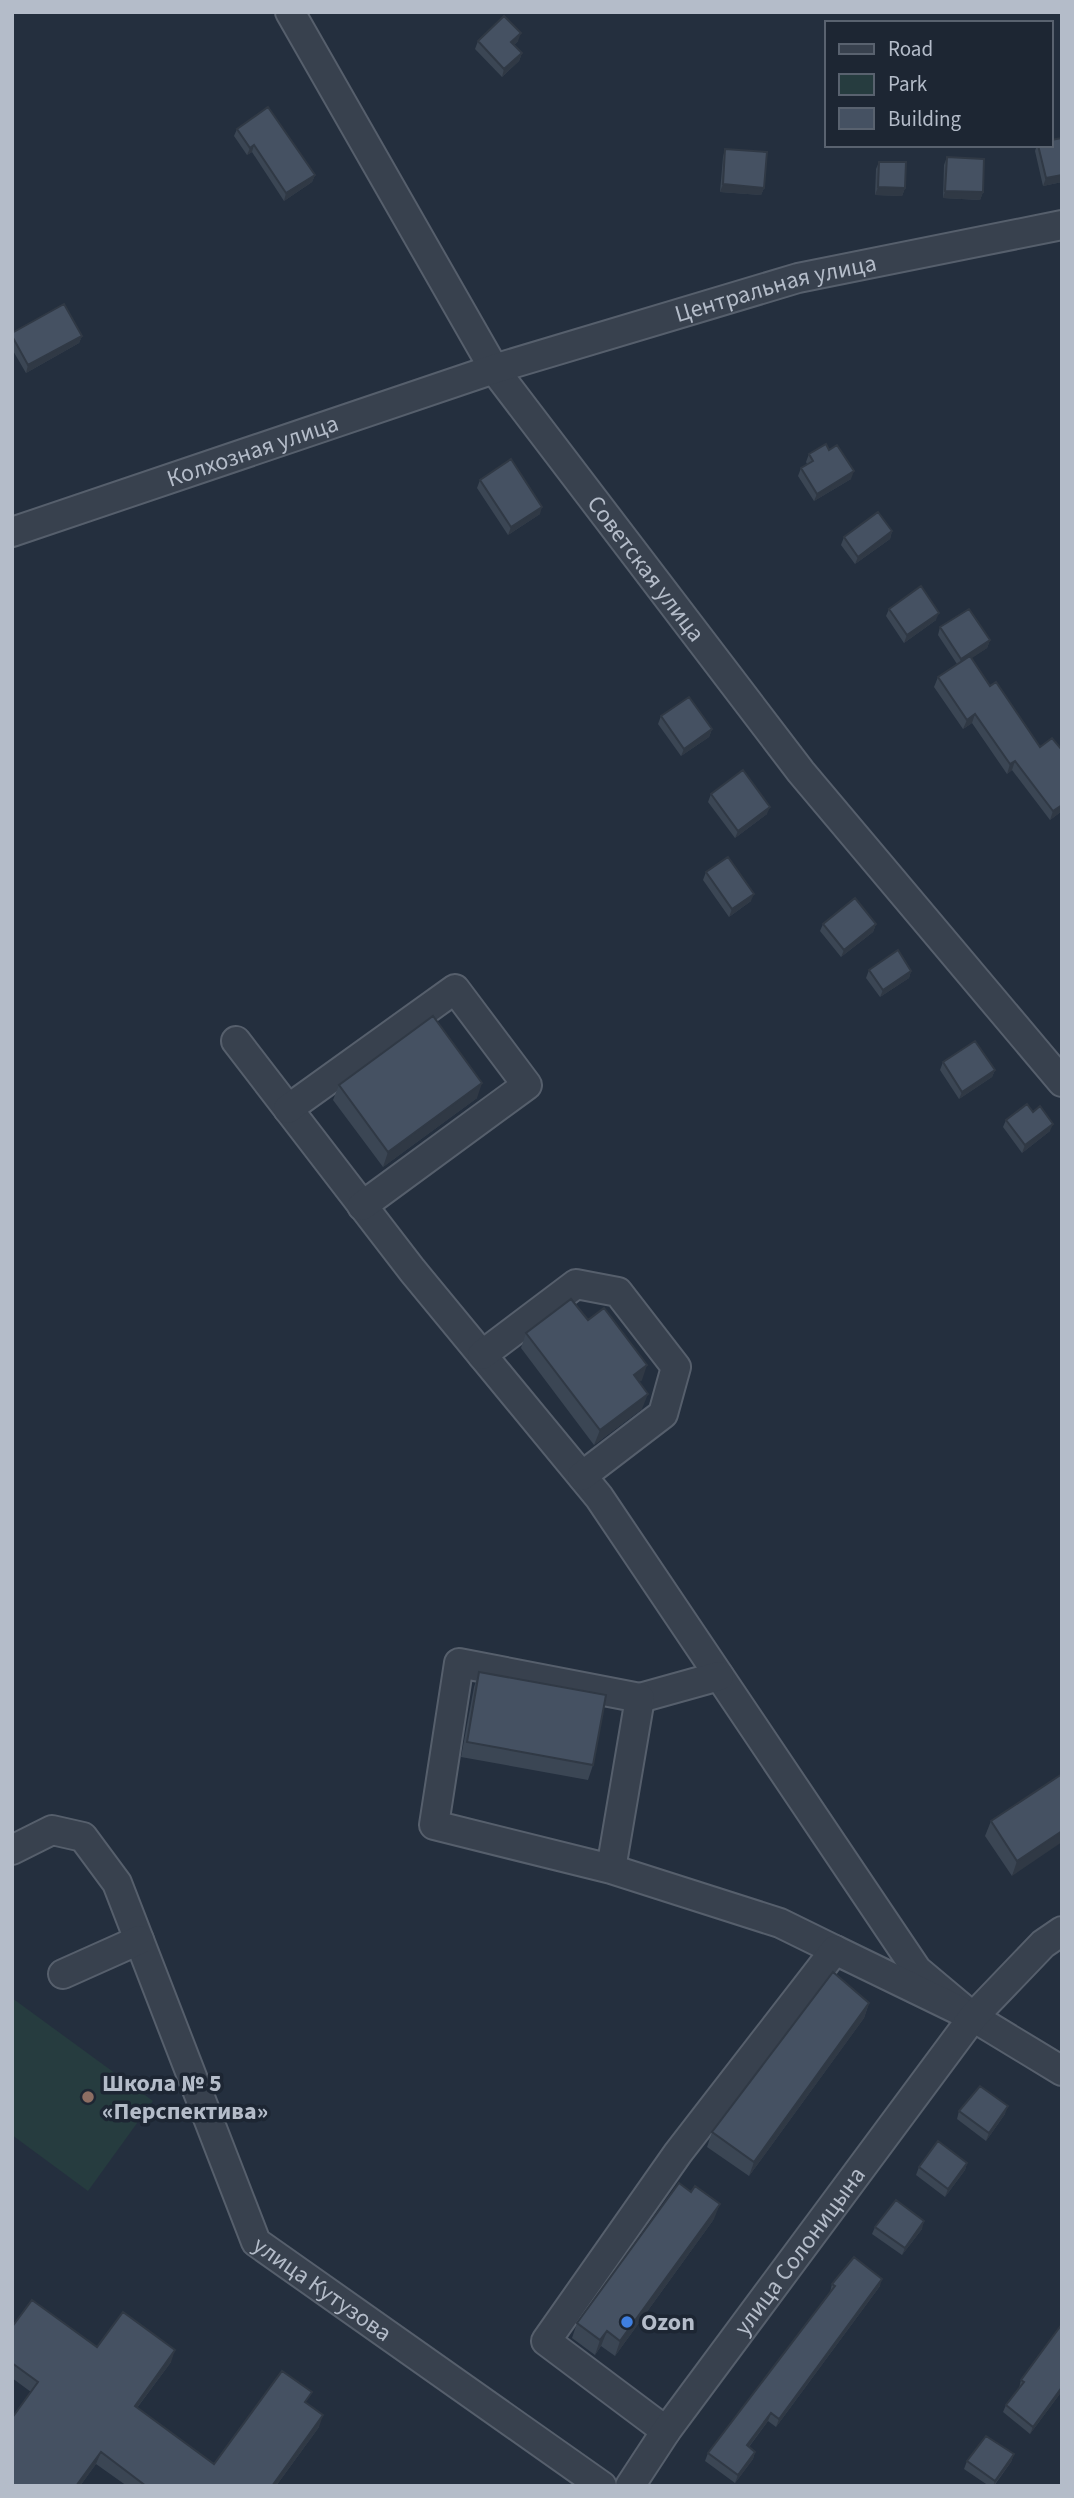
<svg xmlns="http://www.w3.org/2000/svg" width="1074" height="2498" viewBox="0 0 1074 2498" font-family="'Source Sans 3',sans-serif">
  <rect width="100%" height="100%" fill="#242f3e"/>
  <path fill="#263c3f" d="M12 1998 153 2101 88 2191 12 2135Z"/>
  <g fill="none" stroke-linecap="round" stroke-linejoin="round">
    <defs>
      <g id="minor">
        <path id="s1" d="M290 12 494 369 801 772 1062 1082"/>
        <path id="s2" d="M12 532 494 369 798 278 1062 225"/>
        <path d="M236 1041 412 1270 599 1497 917 1970 973 2017"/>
        <path d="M288 1109 455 989 527 1085 362 1206"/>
        <path d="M482 1355 576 1284 618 1292 676 1367 663 1414 582 1476"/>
        <path d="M640 1698 719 1676"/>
        <path id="s3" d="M12 1850 52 1830 83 1837 117 1883 256 2242 602 2486"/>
        <path d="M611 1869 640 1698 459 1663 434 1825 611 1869 780 1923 835 1950"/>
        <path d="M63 1974 139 1940"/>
        <path d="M666 2431 546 2341 678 2153 835 1950 973 2017 1062 2071"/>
        <path id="s4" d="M630 2486 666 2431 973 2017 1043 1944 1062 1931"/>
      </g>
    </defs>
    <use href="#minor" stroke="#565f6c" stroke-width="32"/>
    <use href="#minor" stroke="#38414e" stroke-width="28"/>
  </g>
  <path fill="#3b4654" d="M478 41H518L514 45 522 53 519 61 502 77 475 49Z
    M237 129 315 175 312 182 284 201 252 152 247 155 234 136Z
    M1062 138V182L1043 186 1035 151 1037 145H1051Z
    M725 149 764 188 761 195 720 192 723 157Z
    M947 157 983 192 980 200 943 198 944 165Z
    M879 162 905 188 902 196 875 195 876 169Z
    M12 333 82 336 79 343 26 373 12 349Z
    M829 450 851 479 814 501 798 476 801 468 807 464 806 462 809 454Z
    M480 480 540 514 508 535 477 488Z
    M892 531 890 539 855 564 841 545 844 537Z
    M889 609 936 620 904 643 886 616Z
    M940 627 990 640 987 648 971 658 1062 811 1050 820 1012 770 1007 774 972 723 963 729 934 687 938 677 957 664 938 635Z
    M661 716 712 729 709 737 681 756 658 724Z
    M711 794 767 814 735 838 708 802Z
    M706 872 751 901 729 917 703 880Z
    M823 924H876L873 932 841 957 820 931Z
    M869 970 911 971 909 978 880 997 866 978Z
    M943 1062 995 1070 992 1077 959 1099 940 1070Z
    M339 1085 477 1098 383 1167 333 1100Z
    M1033 1112 1050 1131 1022 1153 1003 1127 1006 1120Z
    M588 1320 642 1380 639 1382 642 1409 594 1445 521 1348 526 1333Z
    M479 1672 593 1765 588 1780 461 1757 474 1687Z
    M1062 1774 1012 1876 985 1836 991 1821Z
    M869 2003 864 2018 749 2176 707 2147 712 2132Z
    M959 2111 1005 2114 986 2141 957 2119Z
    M967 2163 965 2170 945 2197 916 2175 919 2167Z
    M714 2219 615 2356 601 2346 595 2355 572 2338 577 2323Z
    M875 2227 922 2229 902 2255 872 2234Z
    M832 2284 880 2286 776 2427 768 2421 749 2447 755 2452 753 2459 735 2483 705 2461 708 2453 830 2292Z
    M12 2327 97 2347 171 2362 137 2408 214 2464 308 2404 319 2427 276 2486H127L96 2464 80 2486H12L31 2392 12 2378Z
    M1021 2380 1062 2391 1030 2434 1003 2412 1006 2405 1019 2388Z
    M1014 2454 1011 2462 994 2486H989L964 2469 967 2461Z"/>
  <path fill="#303945" d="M521 33 518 41 509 50 511 42Z
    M522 53 519 61 502 77 504 69Z
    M254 145 252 152 247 155 250 148Z
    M315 175 312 182 284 201 286 193Z
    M1062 175V182L1043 186 1046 178Z
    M723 184 764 188 761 195 720 192Z
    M878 187 905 188 902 196 875 195Z
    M945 191 983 192 980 200 943 198Z
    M82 336 79 343 26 373 28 365Z
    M854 471 851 479 814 501 817 494Z
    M542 507 540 514 508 535 511 527Z
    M892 531 890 539 855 564 858 557Z
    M939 613 936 620 904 643 907 635Z
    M990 640 987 648 959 667 961 659Z
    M975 714 972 723 963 729 967 720Z
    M712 729 709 737 681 756 684 749Z
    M1015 761 1012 770 1007 774 1010 764Z
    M1062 805V811L1050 820 1053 811Z
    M770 807 767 814 735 838 738 831Z
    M754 894 751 901 729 917 732 909Z
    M876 924 873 932 841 957 844 950Z
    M911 971 909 978 880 997 883 990Z
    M995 1070 992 1077 959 1099 962 1092Z
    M482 1083 477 1098 383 1167 388 1152Z
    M1053 1124 1050 1131 1022 1153 1025 1145Z
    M647 1365 642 1380 628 1390 634 1375Z
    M648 1394 642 1409 594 1445 600 1430Z
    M1062 1831V1842L1012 1876 1017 1861Z
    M869 2003 864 2018 749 2176 754 2162Z
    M1008 2106 1005 2114 986 2141 989 2133Z
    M967 2163 965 2170 945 2197 948 2189Z
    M720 2204 714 2219 615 2356 620 2341Z
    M924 2221 922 2229 902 2255 905 2248Z
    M882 2279 880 2286 776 2427 779 2419Z
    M607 2331 601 2346 595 2355 600 2340Z
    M175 2350 171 2362 130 2417 135 2406Z
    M1062 2387V2391L1030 2434 1033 2427Z
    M771 2413 768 2421 744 2453 747 2445Z
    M323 2415 319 2427 276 2486H272Z
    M101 2452 96 2464 80 2486H76Z
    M755 2452 753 2459 735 2483 738 2475Z
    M1014 2454 1011 2462 993 2486 995 2481Z"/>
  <path fill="#455162" stroke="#303945" stroke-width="2" d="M504 16 521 33 511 42 522 53 504 69 478 41Z
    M268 107 315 175 286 193 254 145 250 148 237 129Z
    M1062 138V175L1046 178 1038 145H1051V140Z
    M725 149 767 152 764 188 723 184Z
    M947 157 984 159 983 192 945 191Z
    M879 162H906L905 188 878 187Z
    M64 304 82 336 28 365 12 336V333Z
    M826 444 829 450 837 445 854 471 817 494 801 468 813 461 809 454Z
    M511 459 542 507 511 527 480 480Z
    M878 512 892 531 858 557 844 537Z
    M921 586 939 613 907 635 889 609Z
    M969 609 990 640 961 659 940 627Z
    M970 656 990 686 996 682 1040 747 1052 738 1062 750V805L1053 811 1015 761 1010 764 975 714 967 720 938 677Z
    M689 697 712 729 684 749 661 716Z
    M743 770 770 807 738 831 711 794Z
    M728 857 754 894 732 909 706 872Z
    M855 898 876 924 844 950 823 924Z
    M898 950 911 971 883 990 869 970Z
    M433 1016 482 1083 388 1152 339 1085Z
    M975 1041 995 1070 962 1092 943 1062Z
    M1027 1104 1033 1112 1040 1106 1053 1124 1025 1145 1006 1120Z
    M571 1299 588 1320 604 1308 647 1365 634 1375 648 1394 600 1430 526 1333Z
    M479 1672 606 1695 593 1765 467 1742Z
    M1062 1774V1831L1017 1861 991 1821Z
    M833 1972 869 2003 754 2162 712 2132Z
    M980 2086 1008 2106 989 2133 959 2111Z
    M938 2141 967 2163 948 2189 919 2167Z
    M679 2183 691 2192 695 2186 720 2204 620 2341 607 2331 600 2340 577 2323Z
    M896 2200 924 2221 905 2248 875 2227Z
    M854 2257 882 2279 779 2419 771 2413 747 2445 755 2452 738 2475 708 2453 835 2286 832 2284Z
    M32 2300 97 2347 123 2312 175 2350 135 2406 214 2464 282 2371 312 2392 305 2402 323 2415 272 2486H146L101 2452 76 2486H12V2418L38 2382 12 2363V2327Z
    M1062 2324V2387L1033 2427 1006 2405 1024 2382 1021 2380Z
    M986 2436 1014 2454 995 2481 967 2461Z"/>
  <circle fill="#8d6e63" stroke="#1d2633" stroke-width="2.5" cx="88" cy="2097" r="7"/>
  <circle fill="#3f7fe0" stroke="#1d2633" stroke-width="2.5" cx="627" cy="2322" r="7"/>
  <g text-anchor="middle" stroke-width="7" stroke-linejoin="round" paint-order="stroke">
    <g font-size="24" fill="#b4bcc9" stroke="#1d2633">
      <text dy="8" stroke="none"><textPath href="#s2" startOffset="802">Центральная улица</textPath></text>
      <text dy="8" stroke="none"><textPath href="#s2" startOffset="254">Колхозная улица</textPath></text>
      <text dy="8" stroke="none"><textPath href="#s1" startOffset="662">Советская улица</textPath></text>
      <text dy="8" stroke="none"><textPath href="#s4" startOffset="290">улица Солоницына</textPath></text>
      <text dy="8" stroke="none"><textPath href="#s3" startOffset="600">улица Кутузова</textPath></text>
    </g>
    <g font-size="24" font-weight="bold" fill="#b4bcc9" stroke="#1d2633" text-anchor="start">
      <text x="102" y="2091">Школа № 5<tspan x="102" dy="28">«Перспектива»</tspan></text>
      <text x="641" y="2330">Ozon</text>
    </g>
  </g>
  <rect width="1074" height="2498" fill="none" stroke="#b4bcc9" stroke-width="28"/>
  <rect x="825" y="21" width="228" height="126" fill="#1d2633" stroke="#59626f" stroke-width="2"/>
  <rect x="839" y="44" width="35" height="10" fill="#38414e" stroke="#59626f" stroke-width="2"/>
  <text x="888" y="56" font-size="21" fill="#b4bcc9">Road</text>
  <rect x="839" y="74" width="35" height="21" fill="#263c3f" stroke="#59626f" stroke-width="2"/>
  <text x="888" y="91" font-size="21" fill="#b4bcc9">Park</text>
  <rect x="839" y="108" width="35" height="21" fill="#455162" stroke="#59626f" stroke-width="2"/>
  <text x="888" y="126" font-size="21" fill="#b4bcc9">Building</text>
</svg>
